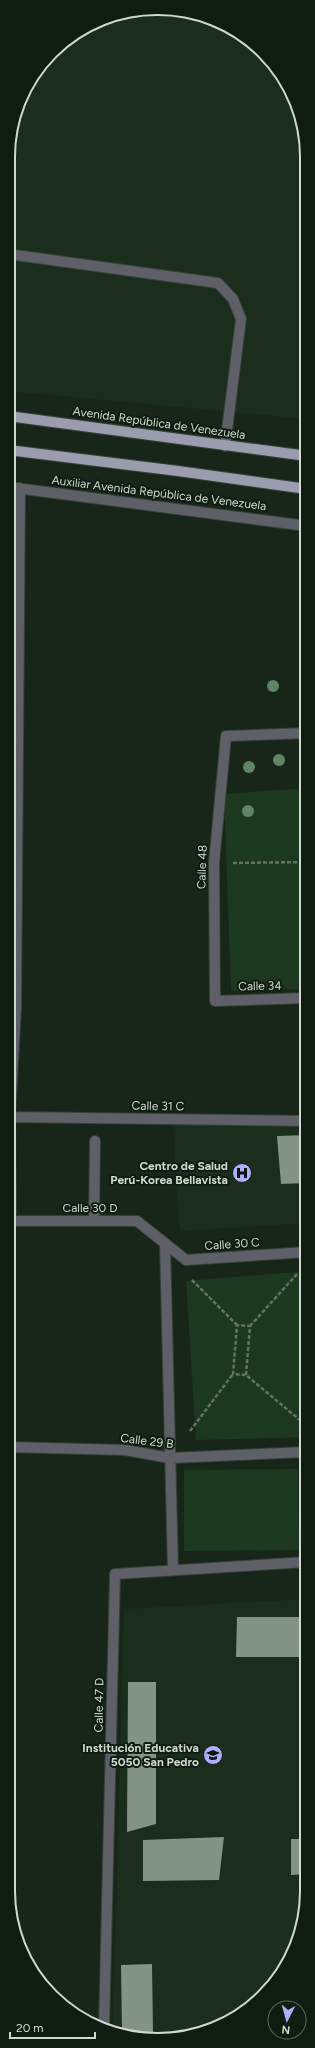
<svg xmlns="http://www.w3.org/2000/svg" width="315" height="2048" viewBox="0 0 315 2048" font-family="Figtree,sans-serif">
  <rect width="100%" height="100%" fill="#18261a"/>
  <path fill="#1b2e1d" d="M168 8 223 23 263 52 296 100 307 147V419L8 391V147L24 91 59 45 110 16Z
    M307 1115V1223L180 1231 173 1123Z
    M307 1599V1900L291 1957 256 2003 206 2032 148 2040 113 2030 124 1609Z"/>
  <path fill="#1c3920" d="M307 788V989L231 991 224 794Z
    M307 1271V1437L196 1440 186 1281Z
    M298 1469 299 1550 184 1551V1470Z"/>
  <path fill="#839484" d="M307 1135V1183L281 1184 277 1136Z
    M237 1617H307V1657H236Z
    M128 1682H156V1824L127 1832Z
    M224 1837 219 1880 143 1881V1840Z
    M291 1839H307V1874L291 1875Z
    M152 1964 153 2034 122 2033 121 1965Z"/>
  <g fill="none" stroke-linecap="round" stroke-linejoin="round">
    <defs>
      <path id="minor" d="M8 254 218 283 233 299 241 319 225 446
        M8 487 307 526
        M307 733 226 736 214 863 215 1001 307 998
        M10 1117 307 1121
        M8 1221H137L186 1260 307 1252
        M11 1221 10 1117 16 1007 20 488
        M94 1221 95 1141
        M165 1243 173 1570
        M8 1447 125 1450 170 1458 307 1452
        M104 2028 115 1574 307 1562"/>
      <path id="major" d="M8 416 307 456
        M8 450 178 471 307 489"/>
    </defs>
    <use href="#minor" stroke="#354237" stroke-width="12"/>
    <use href="#major" stroke="#354237" stroke-width="12"/>
    <path stroke="#657166" stroke-width="2.5" stroke-dasharray="4 2" stroke-linecap="butt" d="M233 863 307 862
      M192 1280 237 1325
      M250 1326 298 1273
      M246 1375 250 1326 237 1325 233 1374 246 1375 307 1426
      M190 1431 233 1374"/>
    <use href="#minor" stroke="#5f5f68" stroke-width="10"/>
    <use href="#major" stroke="#9b9dae" stroke-width="10"/>
  </g>
  <g fill="#608464">
    <circle cx="273" cy="686" r="6"/>
    <circle cx="279" cy="760" r="6"/>
    <circle cx="249" cy="767" r="6"/>
    <circle cx="248" cy="811" r="6"/>
  </g>
  <defs>
    <symbol id="hospital-disc" viewBox="-11 -11 22 22"><circle r="9.5" fill="#acaffb" stroke="#0f1d11"/><path d="M-5-5h3v3.5h4V-5h3V5h-3V1.5h-4V5h-3Z" fill="#111"/></symbol>
    <symbol id="school-disc" viewBox="-11 -11 22 22"><circle r="9.5" fill="#acaffb" stroke="#0f1d11"/><path d="M0-5L7-2L0 1L-7-2ZM-4 1L0 2.5L4 1V4Q0 6-4 4Z" fill="#111"/></symbol>
  </defs>
  <g fill-rule="evenodd">
    <use href="#hospital-disc" x="231" y="1162" width="22" height="22"/>
    <use href="#school-disc" x="202" y="1744" width="22" height="22"/>
  </g>
  <g text-anchor="middle" stroke-width="4" stroke-linejoin="round" paint-order="stroke">
    <g font-size="12" fill="#cfd8cf" stroke="#0f1d11">
      <text transform="translate(159 423) rotate(8)" y="4">Avenida República de Venezuela</text>
      <text transform="translate(159 493) rotate(7)" y="4">Auxiliar Avenida República de Venezuela</text>
      <text transform="translate(202 867) rotate(-88)" y="4">Calle 48</text>
      <text transform="translate(260 986) rotate(-1)" y="4">Calle 34</text>
      <text transform="translate(158 1106) rotate(1)" y="4">Calle 31 C</text>
      <text x="90" y="1212">Calle 30 D</text>
      <text transform="translate(232 1244) rotate(-4)" y="4">Calle 30 C</text>
      <text transform="translate(147 1441) rotate(7)" y="4">Calle 29 B</text>
      <text transform="translate(99 1705) rotate(-89)" y="4">Calle 47 D</text>
    </g>
    <g font-size="12" font-weight="bold" fill="#cfd8cf" stroke="#0f1d11" text-anchor="end">
      <text x="228" y="1170">Centro de Salud<tspan x="228" dy="14">Perú-Korea Bellavista</tspan></text>
      <text x="199" y="1752">Institución Educativa<tspan x="199" dy="14">5050 San Pedro</tspan></text>
    </g>
  </g>
  <path d="M0 0H315V2048H0ZM157 15H158A142 142 0 0 1 300 157V1891A142 142 0 0 1 158 2033H157A142 142 0 0 1 15 1891V157A142 142 0 0 1 157 15Z" fill="#0f1d11" fill-rule="evenodd"/>
  <path fill="none" stroke="#cfd8cf" stroke-width="2" d="M157 15H158A142 142 0 0 1 300 157V1891A142 142 0 0 1 158 2033H157A142 142 0 0 1 15 1891V157A142 142 0 0 1 157 15Z"/>
  <g transform="translate(287 2020) rotate(186)"><circle r="19" fill="#0f1d11" stroke="#5c685d"/>
  <path d="M0-3L7 15L0 10L-7 15Z" fill="#acaffb"/>
  <text y="-6" font-size="11" font-weight="bold" text-anchor="middle" fill="#cfd8cf">N</text>
  </g>
  <path d="M10 2032v6h85v-6" fill="none" stroke="#cfd8cf" stroke-width="2"/>
  <text x="16" y="2032" font-size="12" fill="#cfd8cf" stroke="#0f1d11" stroke-width="3" paint-order="stroke">20 m</text>
</svg>
